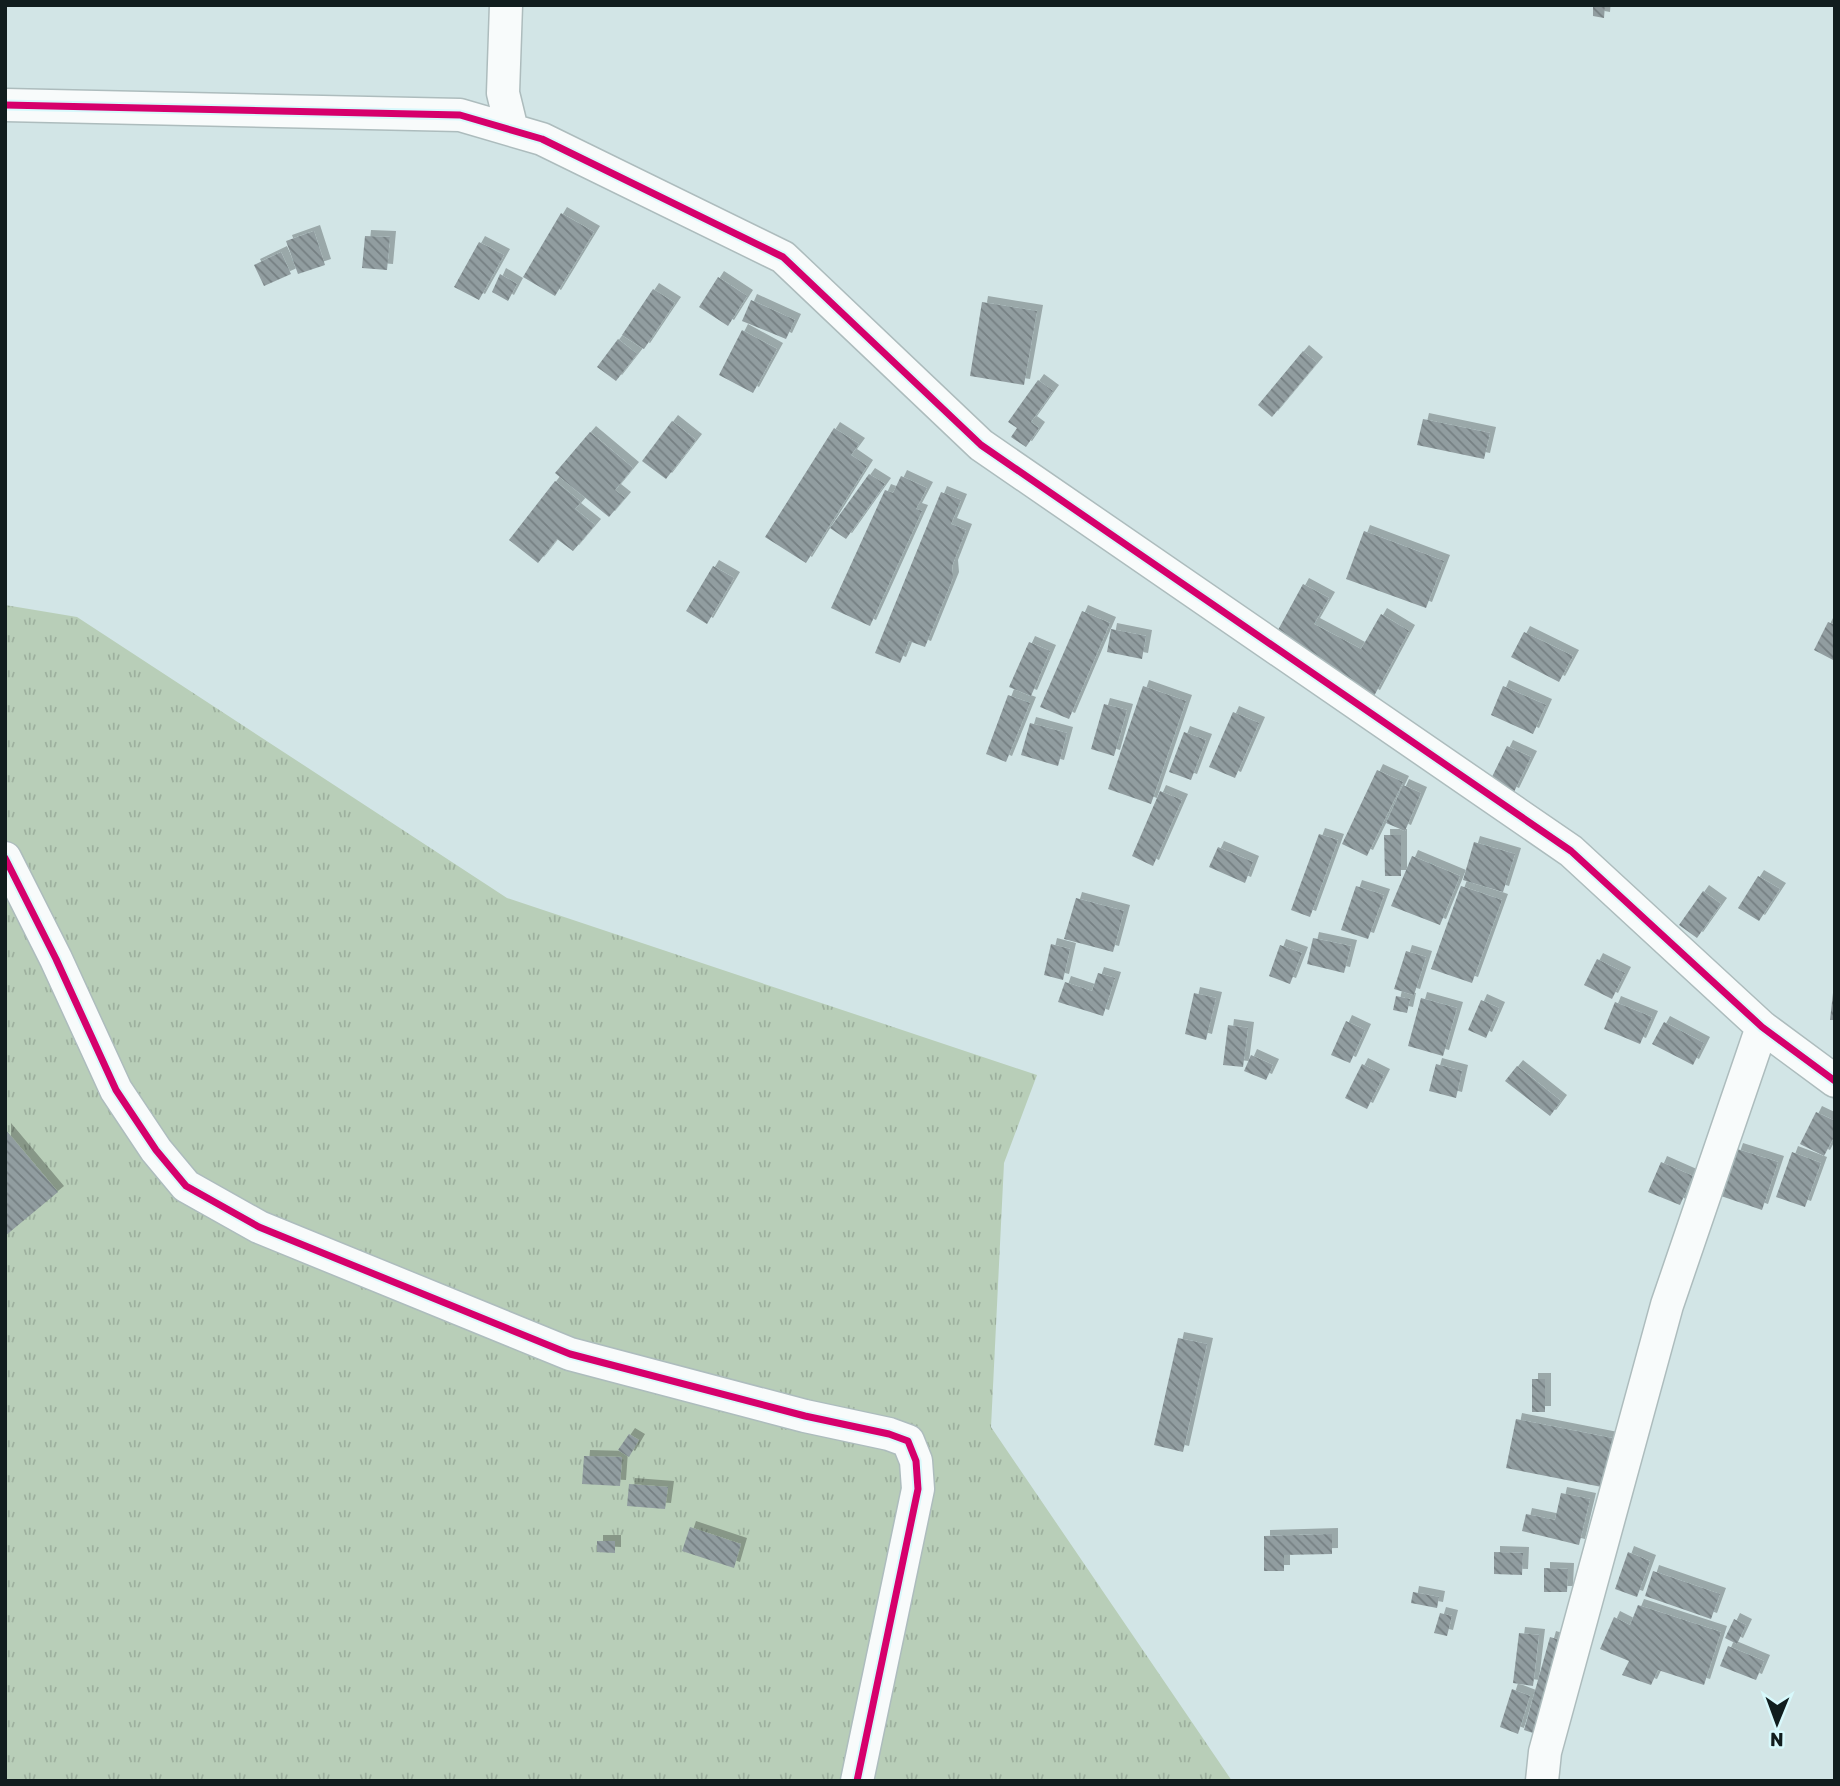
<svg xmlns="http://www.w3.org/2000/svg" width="1840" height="1786" viewBox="0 0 1840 1786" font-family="Rubik,sans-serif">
  <defs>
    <pattern id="grass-tufts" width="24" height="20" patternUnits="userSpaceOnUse" patternTransform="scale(1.75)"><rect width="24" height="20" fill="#b8ceb8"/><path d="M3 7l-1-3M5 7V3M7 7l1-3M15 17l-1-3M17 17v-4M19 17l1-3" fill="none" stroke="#9db09e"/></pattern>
    <pattern id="building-back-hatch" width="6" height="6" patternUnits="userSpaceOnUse" patternTransform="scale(1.75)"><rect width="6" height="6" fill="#919da0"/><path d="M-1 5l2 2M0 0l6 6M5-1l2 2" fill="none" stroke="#757f82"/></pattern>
    <filter id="shadow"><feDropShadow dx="6" dy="-6" stdDeviation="0" flood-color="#0004"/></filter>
  </defs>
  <rect width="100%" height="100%" fill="#d2e5e6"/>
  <path fill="url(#grass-tufts)" d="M5 605 77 617 507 898 1037 1075 1004 1163 991 1427 1232 1781H5Z"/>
  <path fill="url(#building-back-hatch)" filter="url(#shadow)" d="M1593 5H1605L1604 18 1593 16Z
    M561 213 594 232 555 296 523 277Z
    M314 231 325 265 298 274 286 241Z
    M365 236 390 237 387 270 362 268Z
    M479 242 504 255 479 300 454 287Z
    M281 252 291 274 264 286 254 265Z
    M500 274 517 284 508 301 492 292Z
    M718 277 747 296 728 326 699 307Z
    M653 289 675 303 644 349 622 335Z
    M751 300 795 320 786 339 742 321Z
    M982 302 1037 311 1024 385 970 376Z
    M742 330 777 349 753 393 719 375Z
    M618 339 637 354 616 381 597 367Z
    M1303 351 1317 363 1272 417 1258 405Z
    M1038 380 1053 391 1031 422 1039 428 1026 447 1011 437 1017 428 1008 422Z
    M1423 419 1490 433 1484 459 1417 445Z
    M672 421 696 440 666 479 642 461Z
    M834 428 859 444 851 455 867 466 806 563 765 537Z
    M590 432 633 468 615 490 625 498 609 517 555 473Z
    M869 474 885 484 846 539 830 528Z
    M901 476 927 488 916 509 922 511 870 626 831 608 885 490 893 493Z
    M555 481 581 502 575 509 595 525 573 551 557 539 538 563 509 540Z
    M941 492 961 500 951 524 966 530 952 566 953 578 925 647 909 641 900 663 875 653Z
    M1364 531 1444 561 1426 608 1346 579Z
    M713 566 734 578 707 624 686 611Z
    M1303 584 1329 598 1314 624 1361 649 1381 614 1409 631 1374 696 1272 641Z
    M1082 611 1110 623 1069 719 1040 707Z
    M1828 622 1835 625V661L1814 650Z
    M1111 629 1146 636 1142 659 1107 652Z
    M1524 632 1573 656 1559 682 1511 657Z
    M1029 642 1050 651 1031 696 1009 687Z
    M1143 686 1186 701 1151 804 1108 789Z
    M1503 686 1546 705 1533 734 1491 715Z
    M1008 695 1030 703 1006 762 986 754Z
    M1104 704 1127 710 1114 756 1091 749Z
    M1233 712 1259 723 1235 778 1209 767Z
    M1030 723 1067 733 1058 766 1021 755Z
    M1184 732 1206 740 1191 780 1169 772Z
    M1507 746 1531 757 1513 794 1489 783Z
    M1377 770 1403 782 1367 856 1342 844Z
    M1403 785 1421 793 1405 831 1386 823Z
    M1160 791 1182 800 1153 866 1132 856Z
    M1319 834 1338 840 1310 917 1291 910Z
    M1384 835H1401V876H1385Z
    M1474 842 1515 854 1503 892 1463 880Z
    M1218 847 1253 862 1245 883 1209 867Z
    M1412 856 1460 876 1440 925 1391 906Z
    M1758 876 1780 889 1759 921 1738 908Z
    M1356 886 1384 895 1368 939 1341 930Z
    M1461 886 1502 900 1472 983 1431 969Z
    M1703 891 1721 904 1697 938 1679 925Z
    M1076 898 1124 911 1113 952 1064 939Z
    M1313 938 1351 946 1344 973 1307 964Z
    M1051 944 1070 949 1063 980 1044 975Z
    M1280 945 1302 953 1290 984 1269 976Z
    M1406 951 1426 957 1414 995 1394 989Z
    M1597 959 1625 973 1612 999 1584 985Z
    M1098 973 1115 978 1103 1016 1058 1002 1065 982 1092 991Z
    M1194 993 1216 998 1206 1040 1185 1034Z
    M1833 993H1835V1020H1830Z
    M1396 996 1410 999 1407 1013 1393 1010Z
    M1421 998 1457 1008 1443 1056 1408 1046Z
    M1481 1000 1499 1008 1486 1038 1468 1030Z
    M1615 1002 1652 1017 1640 1044 1604 1029Z
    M1346 1021 1365 1030 1350 1063 1331 1055Z
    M1664 1022 1704 1043 1693 1065 1652 1044Z
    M1228 1025 1248 1028 1243 1067 1223 1065Z
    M1251 1055 1273 1065 1266 1080 1244 1071Z
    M1362 1064 1384 1075 1367 1109 1345 1098Z
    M1436 1064 1462 1071 1456 1098 1429 1091Z
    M1517 1066 1561 1101 1550 1116 1505 1081Z
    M1816 1112 1835 1121V1135L1824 1156 1800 1144Z
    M5 1129 58 1192 5 1236Z
    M1737 1149 1778 1162 1762 1210 1721 1196Z
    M1792 1152 1821 1163 1805 1207 1776 1197Z
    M1661 1162 1693 1176 1680 1205 1648 1192Z
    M1178 1338 1207 1344 1183 1452 1154 1445Z
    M1532 1379H1545V1412H1532Z
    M1516 1419 1617 1439 1607 1488 1506 1468Z
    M629 1434 639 1440 629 1457 618 1450Z
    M584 1456 622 1457 620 1486 582 1484Z
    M629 1484 668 1487 665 1509 627 1506Z
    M1561 1493 1590 1499 1579 1545 1522 1531 1526 1514 1555 1520Z
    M690 1527 741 1544 734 1568 682 1551Z
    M1332 1534V1554L1284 1555V1571H1264V1536Z
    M597 1541H615V1553L597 1552Z
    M1494 1552 1523 1553 1522 1575 1494 1574Z
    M1628 1552 1650 1561 1637 1597 1615 1589Z
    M1544 1568 1568 1569 1567 1592H1544Z
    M1653 1571 1720 1594 1711 1619 1645 1596Z
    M1413 1592 1439 1597 1437 1608 1411 1603Z
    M1638 1605 1721 1632 1704 1685 1658 1670 1651 1685 1622 1675 1629 1661 1600 1649 1614 1617 1630 1625Z
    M1440 1613 1452 1616 1447 1636 1434 1633Z
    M1734 1619 1746 1625 1737 1644 1725 1638Z
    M1519 1633 1539 1635 1533 1686 1513 1683Z
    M1550 1637 1566 1642 1539 1735 1524 1730Z
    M1728 1646 1764 1661 1756 1680 1720 1666Z
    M1512 1689 1530 1696 1518 1734 1500 1727Z"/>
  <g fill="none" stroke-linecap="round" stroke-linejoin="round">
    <defs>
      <path id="street" d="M506 5 503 93 512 130
        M5 105 460 115 542 139 783 257 981 445 1571 851 1762 1027 1835 1081
        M5 858 56 959 116 1090 156 1150 186 1186 259 1227 570 1354 805 1416 889 1434 908 1441 916 1461 918 1489 857 1781
        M1542 1781 1545 1752 1667 1305 1762 1027"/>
    </defs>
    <use href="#street" stroke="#adbcbd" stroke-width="35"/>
    <use href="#street" stroke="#f8fbfb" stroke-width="32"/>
    <defs>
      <path id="cycleway" d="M5 105 460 115 542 139 783 257 981 445 1571 851 1762 1027 1835 1081
        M5 858 56 959 116 1090 156 1150 186 1186 259 1227 570 1354 805 1416 889 1434 908 1441 916 1461 918 1489 857 1781"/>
    </defs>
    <use href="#cycleway" stroke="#d8f9fc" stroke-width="11"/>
    <use href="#cycleway" stroke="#d6006c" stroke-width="7"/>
  </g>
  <rect width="1840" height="1786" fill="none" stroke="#111d1e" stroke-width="14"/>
  <g transform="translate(1777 1723) rotate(181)" stroke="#d8f9fc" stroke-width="5" paint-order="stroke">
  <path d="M0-5L12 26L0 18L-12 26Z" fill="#111d1e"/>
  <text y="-10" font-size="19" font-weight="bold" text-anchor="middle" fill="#111d1e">N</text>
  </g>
</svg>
